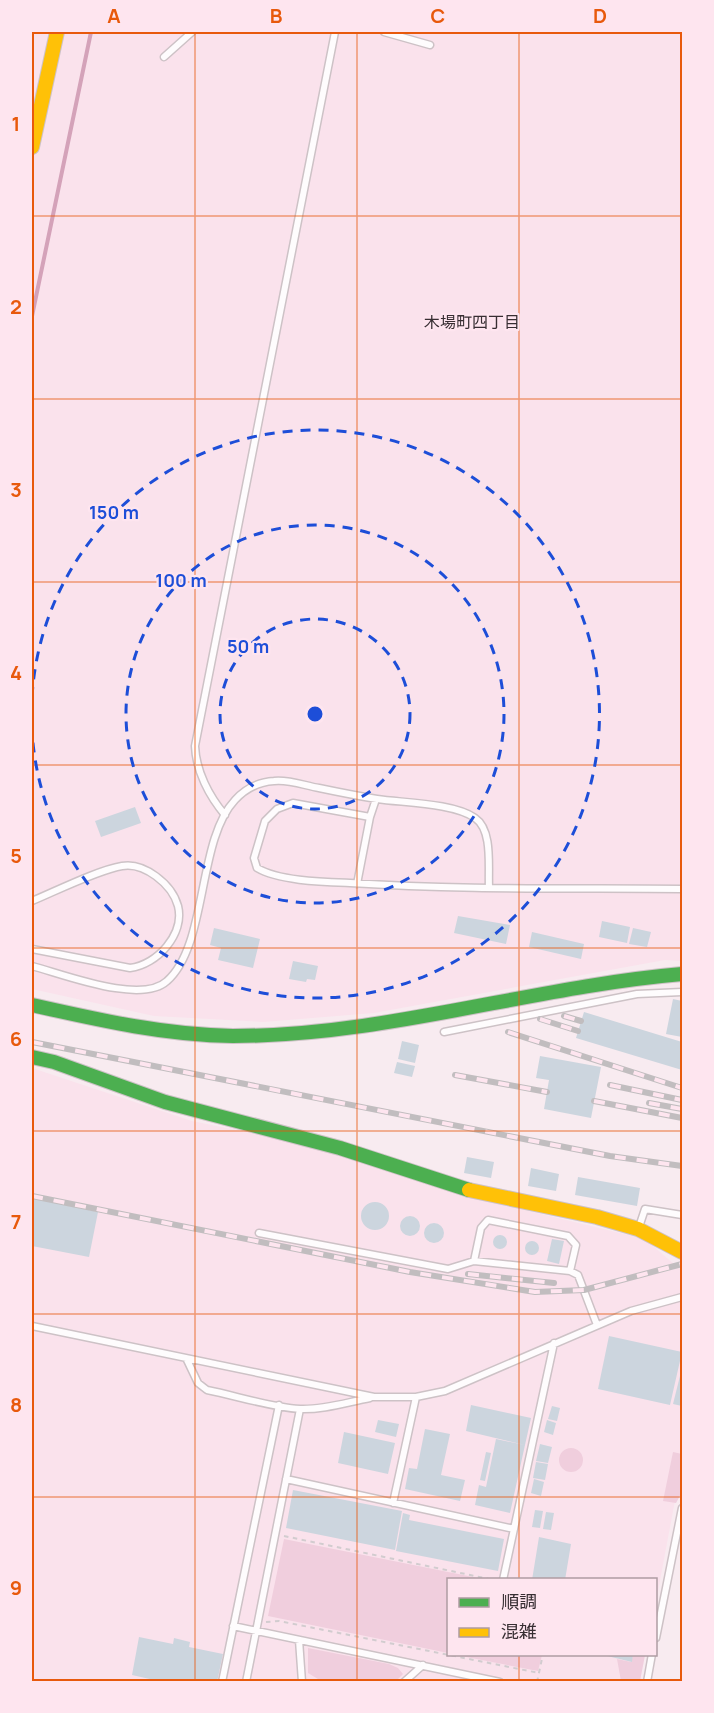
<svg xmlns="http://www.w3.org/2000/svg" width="714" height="1713" viewBox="0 0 714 1713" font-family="Manrope,'Noto Sans JP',sans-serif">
  <rect width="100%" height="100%" fill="#f8ebf0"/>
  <path fill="#fae2ec" d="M32 32H682V961L665 960 374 1013 263 1022 154 1016 32 989Z
    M32 1068 192 1121 339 1151 462 1195 645 1239 682 1271V1463L656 1602V1580H448V1654L645 1655 640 1681H32Z"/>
  <path fill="#f0cedd" d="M559 1460a12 12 0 1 1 24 0a12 12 0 1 1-24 0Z
    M673 1452 682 1454V1492L676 1503 663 1501Z
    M284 1539 483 1579 448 1580V1653L268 1616Z
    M308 1648 389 1664 398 1668 403 1674 396 1681 318 1679 308 1673Z
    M456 1655 542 1654V1655L538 1671Z
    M633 1655H645L640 1681H621L617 1659 631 1662Z"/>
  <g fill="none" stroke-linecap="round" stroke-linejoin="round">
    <path stroke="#d4a2b9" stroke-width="4" d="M32 316 91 32"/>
  </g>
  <path fill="#ccd5de" d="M135 807 141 823 101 837 95 821Z
    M458 916 510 925 506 944 454 933Z
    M602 921 630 927 627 943 599 937Z
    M214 928 260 939 253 968 218 960 221 948 210 945Z
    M633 928 651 932 647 947 629 944Z
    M532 932 584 944 581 959 529 947Z
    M293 961 318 966 315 980 307 979 306 982 289 979Z
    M673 999 682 1001V1037L666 1034Z
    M584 1012 682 1042V1070L576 1038Z
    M402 1041 419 1045 415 1063 398 1059Z
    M540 1056 601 1067 591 1118 544 1109 549 1080 536 1078Z
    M397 1062 415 1066 412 1077 394 1073Z
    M467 1157 494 1162 491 1178 464 1173Z
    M531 1168 559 1174 556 1191 528 1186Z
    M578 1177 640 1188 637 1206 575 1195Z
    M32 1198 98 1212 89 1257 32 1246Z
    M361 1216a14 14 0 1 1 28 0a14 14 0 1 1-28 0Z
    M400 1226a10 10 0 1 1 20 0a10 10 0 1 1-20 0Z
    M424 1233a10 10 0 1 1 20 0a10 10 0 1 1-20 0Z
    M493 1242a7 7 0 1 1 14 0a7 7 0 1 1-14 0Z
    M552 1239 564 1241 559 1264 547 1261Z
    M525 1248a7 7 0 1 1 14 0a7 7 0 1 1-14 0Z
    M609 1336 682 1352 670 1405 598 1389Z
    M680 1376H682V1406L673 1404Z
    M471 1405 531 1418 525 1445 466 1431Z
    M552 1406 560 1408 557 1421 548 1419Z
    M378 1420 399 1424 396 1437 375 1432Z
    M547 1420 556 1423 553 1435 544 1432Z
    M425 1429 450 1434 441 1475 465 1480 460 1501 405 1489 409 1468 417 1469Z
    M344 1432 395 1443 388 1474 338 1463Z
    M496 1439 525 1445 510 1513 475 1505 479 1485 486 1487Z
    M540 1444 552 1447 548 1463 536 1461Z
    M486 1452 491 1453 485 1481 480 1480Z
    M536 1462 548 1464 545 1480 533 1478Z
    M534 1479 544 1482 541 1496 531 1493Z
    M293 1490 402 1511 395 1550 286 1528Z
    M535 1510 543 1511 540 1528 532 1527Z
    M546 1512 554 1513 551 1530 543 1529Z
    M403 1513 410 1515 409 1520 504 1539 498 1571 396 1551Z
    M539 1537 571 1544 565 1580H532Z
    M139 1637 173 1644 174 1638 190 1642 189 1647 223 1654 217 1682H163L132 1675Z
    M599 1654H633L632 1662Z"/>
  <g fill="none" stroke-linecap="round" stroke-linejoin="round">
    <defs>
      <path id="lane" d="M384 32 430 45
        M164 57 192 32
        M225 815C209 796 196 771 195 746L335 32
        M370 817 293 803 277 809 265 821 254 858 257 868C279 881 324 882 350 883 461 890 572 888 682 889
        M357 884 370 817 376 799
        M32 901C56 891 98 870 122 866 144 862 172 884 178 906 185 934 157 965 130 968L32 949
        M32 966C63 974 141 1005 167 981 208 945 197 840 235 800 245 789 259 782 274 781 288 779 306 786 319 788 338 792 358 796 377 799 404 803 454 803 475 818 493 830 488 867 489 887
        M444 1032 637 994 682 992
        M639 1227 645 1209 682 1215
        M259 1233 448 1269 474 1261 570 1271 578 1275 597 1325
        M474 1261 481 1228 488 1220 568 1236 576 1245 570 1271
        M32 1326 374 1397H416L445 1391 631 1311 682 1297
        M187 1360 198 1383 207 1390C237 1396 270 1407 300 1409 323 1410 348 1402 370 1398
        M286 1479 514 1529
        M393 1503 416 1397
        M503 1580 554 1343
        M233 1626 500 1682
        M656 1638 682 1508
        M299 1640 302 1682
        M222 1682 279 1405
        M246 1682 300 1409
        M404 1682 423 1665
        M647 1682 652 1654"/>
      <path id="fast" d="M32 1005C99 1020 164 1035 233 1036 385 1036 531 987 682 974
        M32 1057 54 1062 165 1102 340 1148 469 1190"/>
      <path id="slow" d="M32 147 57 32
        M469 1190 597 1217 638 1229 682 1252"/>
    </defs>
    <use href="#lane" stroke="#cdc2c6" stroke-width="9"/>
    <use href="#fast" stroke="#cdc2c6" stroke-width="16"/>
    <use href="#slow" stroke="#cdc2c6" stroke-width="16"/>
    <path stroke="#d2cccf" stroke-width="2" stroke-dasharray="4.5 4.5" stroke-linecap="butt" d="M284 1536 494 1580
      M266 1622 279 1621 539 1673
      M537 1682 543 1654"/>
    <use href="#lane" stroke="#fefcfd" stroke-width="6"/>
    <use href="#fast" stroke="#4caf50" stroke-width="14"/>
    <use href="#slow" stroke="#ffc107" stroke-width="14"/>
    <defs>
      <path id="rail" d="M564 1016 581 1021
        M540 1019 578 1031
        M508 1032 682 1088
        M32 1042 610 1156 682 1166
        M455 1075 547 1092
        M610 1085 682 1100
        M594 1101 682 1118
        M649 1103 682 1109
        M32 1196 410 1272 535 1292 584 1290 682 1264
        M468 1274 554 1283"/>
    </defs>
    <use href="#rail" stroke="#c1bdbf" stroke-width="6"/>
    <use href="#rail" stroke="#fee5ef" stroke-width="4" stroke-dasharray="11" stroke-linecap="butt"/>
  </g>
  <path fill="none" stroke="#e8590c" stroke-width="1.5" stroke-opacity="0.55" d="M195 32V1682M357 32V1682M519 32V1580M32 216H682M32 399H682M32 582H682M32 765H682M32 948H682M32 1131H682M32 1314H682M32 1497H682M519 1654V1682"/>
  <g fill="none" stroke="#1d4ed8" stroke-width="3" stroke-dasharray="10 8">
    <circle cx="315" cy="714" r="95"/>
    <circle cx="315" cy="714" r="189"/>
    <path d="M32 697A284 284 0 1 1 32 731"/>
  </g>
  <g text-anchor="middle" stroke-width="4.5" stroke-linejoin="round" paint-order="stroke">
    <g font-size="16" fill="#372e32" stroke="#fee5ef">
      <text x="472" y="328">木場町四丁目</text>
    </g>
  </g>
  <circle cx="315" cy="714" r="9" fill="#1d4ed8" stroke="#fee5ef" stroke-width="3"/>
  <g font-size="18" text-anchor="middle" font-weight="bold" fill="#1d4ed8" stroke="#fee5ef" stroke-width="4.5" stroke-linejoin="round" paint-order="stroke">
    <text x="114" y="519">150 m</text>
    <text x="181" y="587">100 m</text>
    <text x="248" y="653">50 m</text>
  </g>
  <rect width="714" height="1713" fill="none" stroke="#fee5ef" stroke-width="66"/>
  <rect x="447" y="1578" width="210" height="78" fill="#fee5ef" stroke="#ae9ca3" stroke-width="1.5"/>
  <rect x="459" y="1598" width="30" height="9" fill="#4caf50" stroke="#ae9ca3" stroke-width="1.5"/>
  <text x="501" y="1608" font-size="18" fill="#372e32">順調</text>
  <rect x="459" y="1628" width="30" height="9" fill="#ffc107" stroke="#ae9ca3" stroke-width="1.5"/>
  <text x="501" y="1638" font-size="18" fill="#372e32">混雑</text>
  <rect x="33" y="33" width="648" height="1647" fill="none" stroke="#e8590c" stroke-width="2"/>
  <g font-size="20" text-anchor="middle" font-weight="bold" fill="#e8590c">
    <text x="114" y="23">A</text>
    <text x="276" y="23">B</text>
    <text x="438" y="23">C</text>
    <text x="600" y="23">D</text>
    <text x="16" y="131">1</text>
    <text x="16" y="314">2</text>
    <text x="16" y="497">3</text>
    <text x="16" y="680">4</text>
    <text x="16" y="863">5</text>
    <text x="16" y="1046">6</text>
    <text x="16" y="1229">7</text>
    <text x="16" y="1412">8</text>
    <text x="16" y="1595">9</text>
  </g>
</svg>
